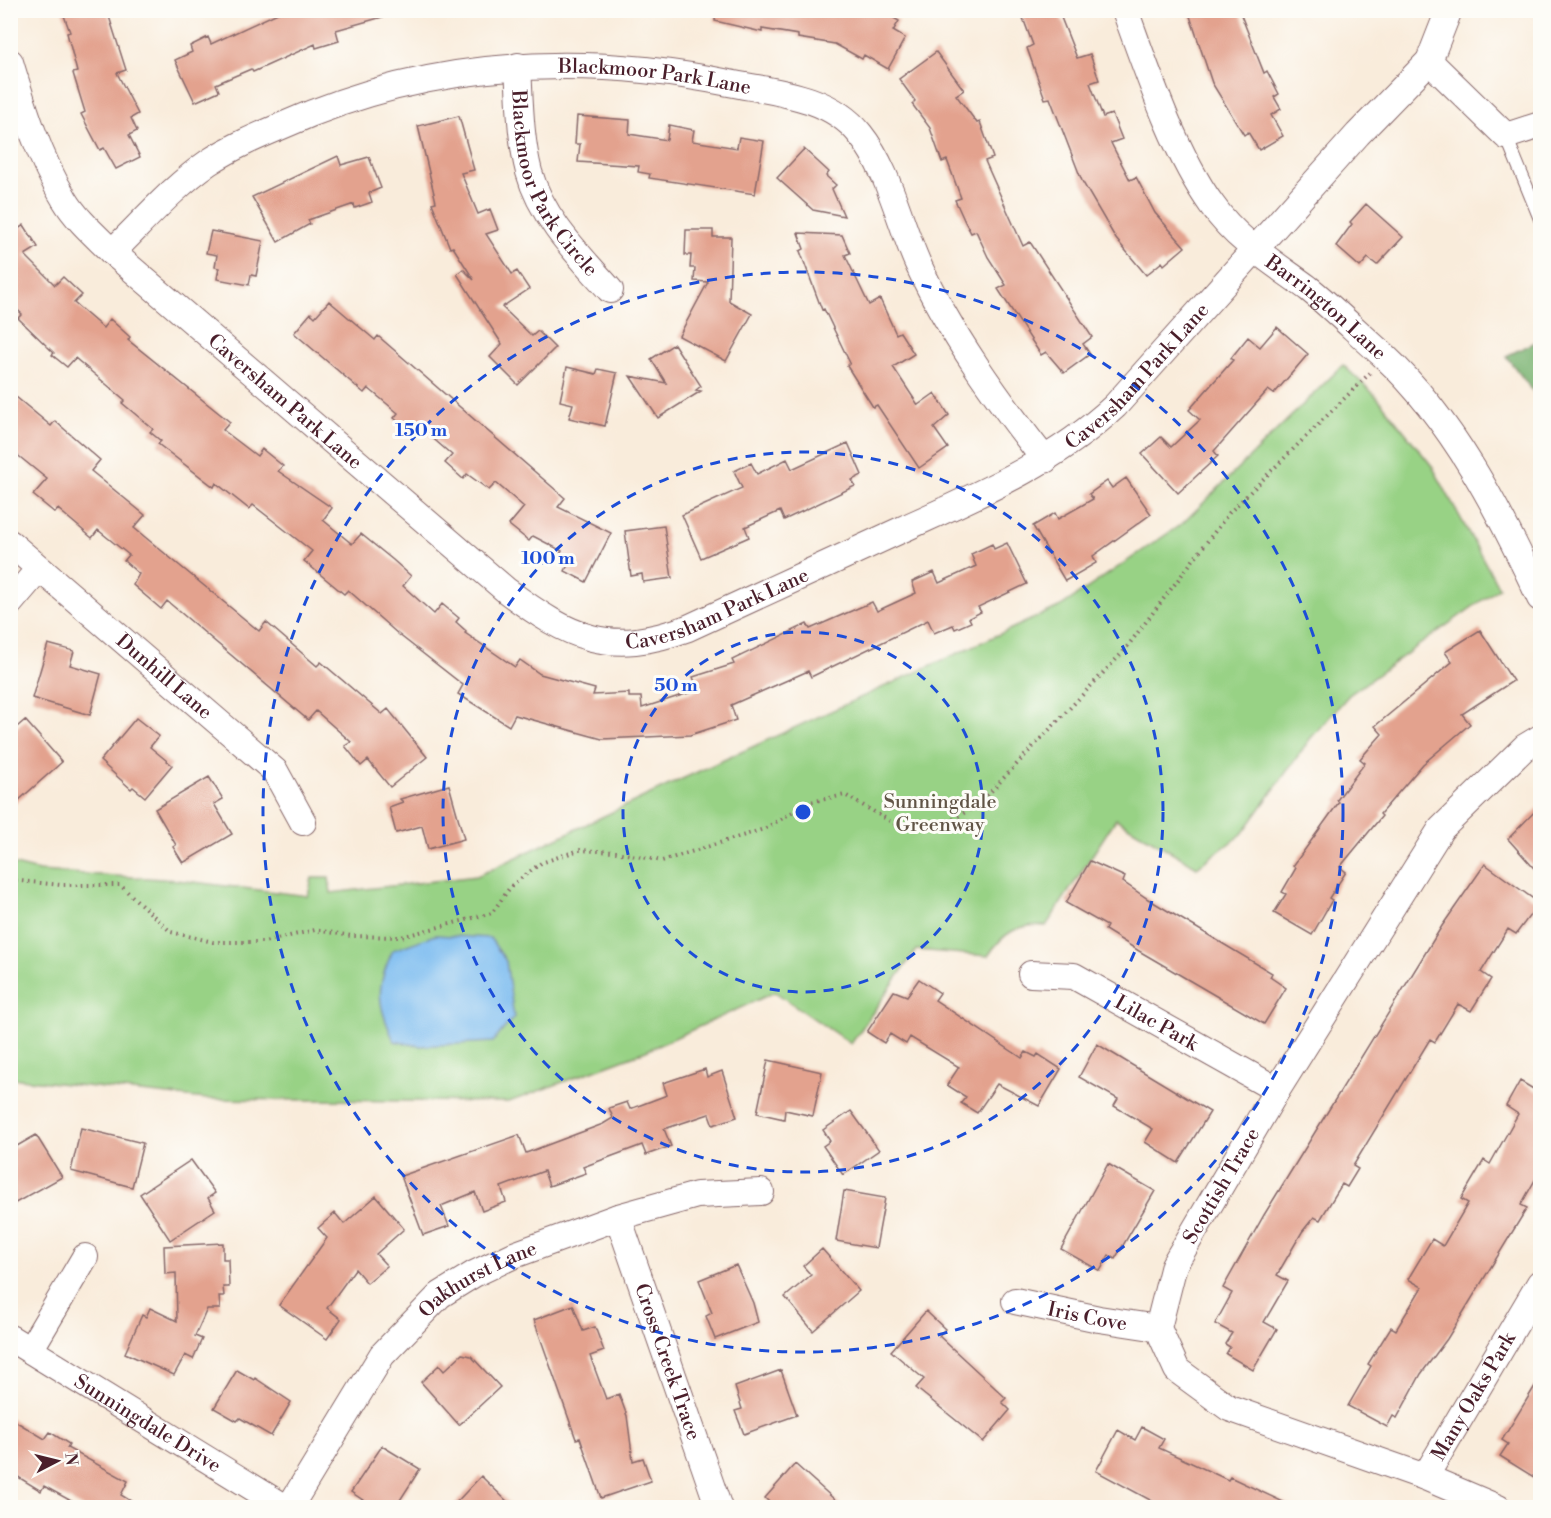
<svg xmlns="http://www.w3.org/2000/svg" width="1551" height="1518" viewBox="0 0 1551 1518" font-family="'Libre Bodoni',serif">
  <rect width="100%" height="100%" fill="#fdfcf7"/>
  <filter id="ink" filterUnits="userSpaceOnUse"><feTurbulence type="fractalNoise" baseFrequency=".0167" numOctaves="2"/><feDisplacementMap in="SourceGraphic" scale="12" xChannelSelector="R" yChannelSelector="G"/><feConvolveMatrix kernelMatrix="1 2 1 2 8 2 1 2 1" color-interpolation-filters="sRGB"/></filter>
  <filter id="wash" filterUnits="userSpaceOnUse"><feTurbulence type="fractalNoise" baseFrequency=".008" numOctaves="4" result="noise"/><feDisplacementMap in="SourceGraphic" scale="24" xChannelSelector="R" yChannelSelector="G"/><feGaussianBlur stdDeviation="1.35" result="paint"/><feColorMatrix in="noise" values="0 0 0 0 0 0 0 0 0 0 0 0 0 0 0 0 0 1.4 0 .05"/><feComposite in="paint" operator="in"/></filter>
  <g filter="url(#wash)">
    <rect width="100%" height="100%" fill="#f9ecdb"/>
    <path fill="#98d285" stroke="#717858" stroke-width="1.5" d="M1343 365 1377 397 1432 466 1499 588 1349 695 1310 739 1242 834 1197 867 1116 819 1046 926C1018 923 1003 933 988 956L916 950 851 1044 775 992 646 1051 509 1102 206 1099 11 1078V864L39 871 177 880 308 896 312 878H329L331 893 477 876 682 779 1061 606 1183 523Z"/>
    <path fill="#7ab472" stroke="#626a4e" stroke-width="1.5" d="M1540 340V400L1506 356Z"/>
    <path fill="#7cbcf0" stroke="#636e8e" stroke-width="1.5" d="M435 935 490 938 506 961 514 1017 493 1042 420 1046 394 1041C377 1002 375 989 393 950Z"/>
    <g id="blocks">
      <path fill="#e3a28e" d="M62 10H107L126 70 117 73 138 114 131 118 137 131 129 135 140 157 116 169 104 148 100 150 81 114 85 112 73 73 77 72 67 33 70 32Z
        M284 10H385L386 16 336 30 339 41 316 48 315 44 253 72 251 69 216 84 219 91 195 102 175 60 192 52 190 46 208 37 211 44Z
        M716 10H880L899 21 893 31 905 38 888 69 864 55 862 59 835 44 798 38V35L762 29V32L715 21Z
        M1020 10H1058L1077 58 1090 54 1099 80 1090 83 1103 117 1112 114 1122 139 1111 143 1130 180 1136 177 1155 213 1185 247 1164 265 1162 262 1146 275 1116 239 1082 181 1050 98 1045 99 1027 48 1033 45Z
        M1188 10H1239L1264 73 1267 71 1279 94 1274 97 1281 109 1271 115 1283 136 1259 150 1248 132 1244 135 1212 83Z
        M936 52 964 90 956 95 977 123 980 122 993 158 985 161 1023 246 1030 242 1092 337 1083 344 1090 354 1064 373 1046 352 1041 355 998 289 1006 285 988 257 976 231 971 233 965 222 955 200 961 198 947 160 942 162 930 128 912 104 915 101 899 79Z
        M459 116 474 170 461 173 478 214 490 209 498 230 486 234 512 274 517 271 529 289 502 307 532 336 538 331 555 348 518 385 490 357 502 344 457 274 463 269 474 280 453 247 450 248 432 203 436 202 418 126Z
        M577 116 630 120 629 134 667 140 669 125 694 130 692 141 737 148 739 137 764 141 755 194 649 178 650 174 638 172 639 166 578 162 580 144H575Z
        M804 149 829 172 826 176 836 185 832 189 844 216 813 210 777 178Z
        M338 156 341 165 369 157 381 188 369 193 372 202 355 208 354 204 308 220 310 224 278 242 252 197Z
        M1366 204 1403 237 1377 265 1368 258 1360 267 1336 246 1352 224 1350 222Z
        M24 225 38 247 25 255 55 285 63 277 82 295 74 303 103 328 110 319 130 337 128 340 230 422 223 430 257 456 262 449 283 466 278 471 332 508 323 520 352 544 361 534 393 560 411 576 403 586 434 614 442 604 459 618 456 622 466 631 465 633 515 667 520 660 540 674 595 689 593 695 629 693V697H641L642 708 698 690 693 677 734 664 732 660 807 624 810 629 872 602 877 611 916 593 912 582 934 572 939 583 976 566 971 554 992 544 994 549 1007 543 1027 584 978 607 981 612 969 618 971 622 955 629 953 625 934 633 928 620 811 677 808 671 731 705 736 720 690 735 602 739 515 715 509 726 458 694 463 685 398 634 348 590 344 594 304 561 312 551 253 505 249 509 216 483 214 487 158 444 161 441 150 432 153 429 122 403 125 400 75 358 67 367 52 355 54 353 18 318 22 314 10 303V234Z
        M686 230H713V237H731L729 301 752 314 726 361 679 336 708 282 694 281 695 268H690L691 255H685Z
        M211 231 263 241 256 276 251 275 249 285 217 279 219 268 215 267 217 255 206 253Z
        M798 233 842 235 850 253 845 255 869 305 880 299 896 334 900 332 914 354 893 367 918 405 935 393 949 415 934 428 948 448 919 468 877 405 873 407 847 366 850 363 824 309 822 310 800 251 804 249Z
        M329 301 375 340 378 336 565 498 558 507 611 533 586 582 565 571 570 561 559 556 562 551 533 536 529 541 509 525 524 507 496 483 489 490 467 474 463 479 445 463 452 455 421 428 414 436 394 418 398 413 368 388 364 393 294 333 311 313 315 317Z
        M1277 327 1308 354 1274 394 1268 390 1214 451 1218 456 1178 493 1142 454 1161 437 1171 447 1200 420 1189 410 1233 360 1231 358 1248 337 1260 347Z
        M674 344 701 386 696 390 701 391 658 418 630 376 666 383 651 359Z
        M567 367 596 374 598 369 617 373 605 426 569 418 573 404 560 401Z
        M10 392 51 426 55 421 100 460 91 471 145 515 134 528 259 631 266 622 317 666 321 662 382 714 388 709 427 757 390 787 368 760 361 766 345 746 351 742 316 711 308 720 167 601 161 609 133 585 139 574 124 561 129 555 98 530 92 538 58 509 55 513 33 495 47 479 10 449Z
        M848 443 862 475 852 480 855 486 784 520 780 511 745 527 749 537 701 558 682 515 742 488 734 471 751 463 757 474 787 459 792 469Z
        M1126 478 1151 514 1093 556 1096 563 1065 581 1033 526 1055 513 1058 519 1093 499 1089 494 1107 481 1112 488Z
        M664 526 672 578 643 582 642 574 631 576 625 531Z
        M1480 630 1513 681 1462 714 1470 724 1423 764 1380 814 1382 816 1340 867 1346 872 1329 898 1332 900 1312 935 1274 913 1286 894 1282 892 1296 868 1293 866 1339 802 1337 800 1365 763 1360 759 1382 734 1375 726 1452 662 1445 652Z
        M48 644 74 651 70 665 101 674 90 715 32 698Z
        M136 718 159 736 150 747 172 765 145 797 133 787 131 789 100 761Z
        M25 720 62 762 10 808V733Z
        M209 777 223 799 214 804 232 834 183 863 173 847 176 845 155 809Z
        M449 785 464 839 428 849 422 826 396 833 389 807 403 802 400 799Z
        M1540 806V875L1508 839Z
        M1090 861 1125 877 1123 882 1148 899 1272 973 1270 977 1286 988 1264 1024 1139 951 1105 930 1107 926 1066 903Z
        M1485 864 1539 903 1516 934 1508 929 1481 972 1491 979 1471 1011 1458 1004 1435 1042 1430 1039 1353 1166 1358 1169 1347 1187 1342 1184 1320 1220 1314 1217 1302 1232 1277 1275 1288 1281 1264 1322 1277 1329 1253 1370 1226 1354 1230 1347 1225 1344 1232 1333 1215 1324 1232 1293 1223 1288 1264 1215 1442 926Z
        M919 979 940 993 935 1000 1022 1058 1026 1052 1036 1057 1038 1054 1061 1069 1039 1106 997 1084 977 1113 961 1103 966 1097 947 1085 959 1067 910 1037 906 1044 890 1034 884 1043 867 1032 894 991 907 996Z
        M1097 1044 1210 1112 1178 1163 1145 1142 1153 1129 1114 1106 1118 1099 1079 1077Z
        M768 1060 822 1072 813 1116 785 1110 784 1119 757 1113Z
        M705 1069 707 1077 722 1071 737 1117 713 1125 709 1114 664 1129 671 1146 646 1155 642 1145 583 1167 586 1173 549 1186 544 1171 501 1187 506 1202 482 1211 475 1192 441 1206 449 1226 423 1235 401 1176 519 1135 526 1153 603 1124 613 1118 609 1108 627 1102 630 1109 667 1095 663 1083Z
        M1520 1081 1540 1093V1171L1521 1205 1527 1208 1447 1339 1421 1374 1397 1418 1393 1416 1387 1427 1348 1406 1371 1366 1368 1364 1391 1327 1396 1330 1422 1287 1408 1279 1432 1239 1443 1246 1468 1203 1461 1199 1484 1160 1490 1164 1518 1114 1506 1106Z
        M851 1111 879 1150 843 1175 823 1146 830 1141 823 1130Z
        M81 1128 143 1143 132 1187 71 1171Z
        M36 1135 62 1177 10 1206V1150Z
        M191 1160 215 1193 208 1198 215 1210 170 1240 140 1194Z
        M1108 1164 1155 1191 1115 1259 1109 1255 1100 1271 1061 1249Z
        M844 1191 885 1198 876 1248 836 1241Z
        M376 1196 404 1229 376 1254 387 1266 367 1283 355 1269 327 1308 341 1319 327 1339 279 1305 327 1238 318 1228 335 1213 344 1224Z
        M223 1243V1259H228L229 1287H223L224 1296H219L220 1309H207L195 1336 202 1339 193 1359 185 1355 174 1375 125 1353 142 1315 146 1317 150 1308 177 1321 176 1273 165 1274 164 1246Z
        M822 1249 859 1291 813 1331 785 1297 811 1275 803 1266Z
        M736 1265 753 1303 758 1322 715 1339 706 1316 712 1313 699 1280Z
        M573 1305 583 1331 595 1327 604 1351 590 1356 606 1399 619 1394 627 1416 633 1461 643 1458 651 1481 601 1498 580 1438 576 1439 534 1320Z
        M926 1311 945 1329 939 1336 1006 1398 1002 1402 1010 1410 983 1442 916 1388 924 1379 891 1351Z
        M462 1354 471 1356 500 1387 459 1425 421 1382 439 1365 444 1371Z
        M237 1370 254 1380 255 1378 291 1402 271 1436 240 1418 237 1421 214 1408Z
        M781 1370 797 1415 744 1434 735 1411 742 1409 735 1387Z
        M1540 1378V1481L1500 1456 1508 1444 1502 1440Z
        M10 1418 45 1439 50 1432 69 1444 67 1448 128 1481 121 1495 142 1508H84L44 1486 41 1491 10 1472Z
        M1142 1427 1164 1439 1159 1448 1228 1480 1230 1477 1296 1508H1165L1096 1471 1118 1430 1135 1440Z
        M382 1446 420 1469 395 1508H375L351 1492Z
        M795 1464 844 1508H775L765 1498Z
        M481 1476 514 1508H451Z"/>
    </g>
  </g>
  <g filter="url(#ink)">
    <use href="#blocks" fill-opacity="0" stroke="#876769" stroke-width="1.5"/>
    <g fill="none" stroke-linecap="round" stroke-linejoin="round">
      <defs>
        <path id="service" d="M1506 136 1540 219"/>
        <g id="minor">
          <path id="s1" d="M1125 10C1147 71 1175 154 1212 205 1237 241 1274 263 1308 288 1334 309 1358 333 1383 355 1453 420 1500 512 1540 598"/>
          <path d="M1429 61 1506 136 1540 125"/>
          <path id="s2" d="M10 62C24 109 39 158 65 200 77 220 96 236 112 252L507 591C570 638 609 657 688 628 760 595 831 562 903 529 978 495 1054 463 1115 406L1358 134 1429 61 1449 10"/>
          <path id="s3" d="M518 66C520 101 520 138 529 172 542 219 579 255 610 290"/>
          <path id="s4" d="M112 252C143 222 174 186 209 162 232 147 258 136 284 125 427 61 576 52 729 83 774 92 829 95 860 134 889 170 899 222 918 264 950 334 998 400 1045 460"/>
          <path id="s5" d="M10 543 275 771 303 822"/>
          <path d="M10 603 39 569"/>
          <path id="s6" d="M1031 974 1074 976 1277 1090"/>
          <path id="s7" d="M618 1217 719 1508"/>
          <path id="s8" d="M1015 1301 1099 1319 1158 1328"/>
          <path id="s9" d="M10 1338 286 1508"/>
          <path d="M30 1350 85 1257"/>
          <path id="s10" d="M1425 1477 1540 1283"/>
          <path id="s11" d="M289 1508 382 1355 440 1295 474 1274 514 1255 618 1217 697 1195 761 1192"/>
          <path id="s12" d="M1498 1508 1425 1477 1229 1408 1177 1370 1158 1328 1174 1265 1277 1090 1441 829 1525 747 1540 738"/>
        </g>
      </defs>
      <use href="#service" stroke="#876769" stroke-width="14"/>
      <use href="#minor" stroke="#876769" stroke-width="28"/>
      <path stroke="#876769" stroke-width="4" stroke-dasharray="1.5 4.5" stroke-linecap="butt" d="M10 880 61 885H120L171 932 213 942H264L315 930 352 936 401 937 492 913 511 886 541 863 579 850 616 852 662 861 764 829 810 802 845 795 895 824 948 822 979 804 1123 652 1229 513 1370 373"/>
      <use href="#service" stroke="#fff" stroke-width="12"/>
      <use href="#minor" stroke="#fff" stroke-width="26"/>
    </g>
  </g>
  <g fill="none" stroke="#1d4ed8" stroke-width="3" stroke-dasharray="10 8">
    <circle cx="803" cy="812" r="180"/>
    <circle cx="803" cy="812" r="360"/>
    <circle cx="803" cy="812" r="540"/>
  </g>
  <g text-anchor="middle" stroke-width="6" stroke-linejoin="round" paint-order="stroke">
    <g font-size="20" fill="#4a1f2b" stroke="#fdfcf7">
      <text dy="7" stroke="none"><textPath href="#s4" startOffset="596">Blackmoor Park Lane</textPath></text>
      <text dy="7" stroke="none"><textPath href="#s3" startOffset="126">Blackmoor Park Circle</textPath></text>
      <text dy="7" stroke="none"><textPath href="#s1" startOffset="368">Barrington Lane</textPath></text>
      <text dy="7" stroke="none"><textPath href="#s2" startOffset="1455">Caversham Park Lane</textPath></text>
      <text dy="7" stroke="none"><textPath href="#s2" startOffset="448">Caversham Park Lane</textPath></text>
      <text dy="7" stroke="none"><textPath href="#s2" startOffset="969">Caversham Park Lane</textPath></text>
      <text dy="7" stroke="none"><textPath href="#s5" startOffset="204">Dunhill Lane</textPath></text>
      <text dy="7" stroke="none"><textPath href="#s6" startOffset="138">Lilac Park</textPath></text>
      <text dy="7" stroke="none"><textPath href="#s12" startOffset="555">Scottish Trace</textPath></text>
      <text dy="7" stroke="none"><textPath href="#s11" startOffset="303">Oakhurst Lane</textPath></text>
      <text dy="7" stroke="none"><textPath href="#s8" startOffset="74">Iris Cove</textPath></text>
      <text dy="7" stroke="none"><textPath href="#s7" startOffset="153">Cross Creek Trace</textPath></text>
      <text dy="7" stroke="none"><textPath href="#s10" startOffset="94">Many Oaks Park</textPath></text>
      <text dy="7" stroke="none"><textPath href="#s9" startOffset="162">Sunningdale Drive</textPath></text>
    </g>
    <g font-size="20" fill="#615546" stroke="#fdfcf7">
      <text x="940" y="808">Sunningdale<tspan x="940" dy="23">Greenway</tspan></text>
    </g>
  </g>
  <circle cx="803" cy="812" r="9" fill="#1d4ed8" stroke="#fdfcf7" stroke-width="3"/>
  <g font-size="18" text-anchor="middle" font-weight="bold" fill="#1d4ed8" stroke="#fdfcf7" stroke-width="6" stroke-linejoin="round" paint-order="stroke">
    <text x="421" y="436">150 m</text>
    <text x="548" y="564">100 m</text>
    <text x="676" y="691">50 m</text>
  </g>
  <rect width="1551" height="1518" fill="none" stroke="#fdfcf7" stroke-width="36"/>
  <g transform="translate(57 1461) rotate(83)" stroke="#fdfcf7" stroke-width="4.5" paint-order="stroke">
  <path d="M0-4.5L10 22L0 15L-10 22Z" fill="#4a1f2b"/>
  <text y="-9" font-size="16" font-weight="bold" text-anchor="middle" fill="#4a1f2b">N</text>
  </g>
</svg>
